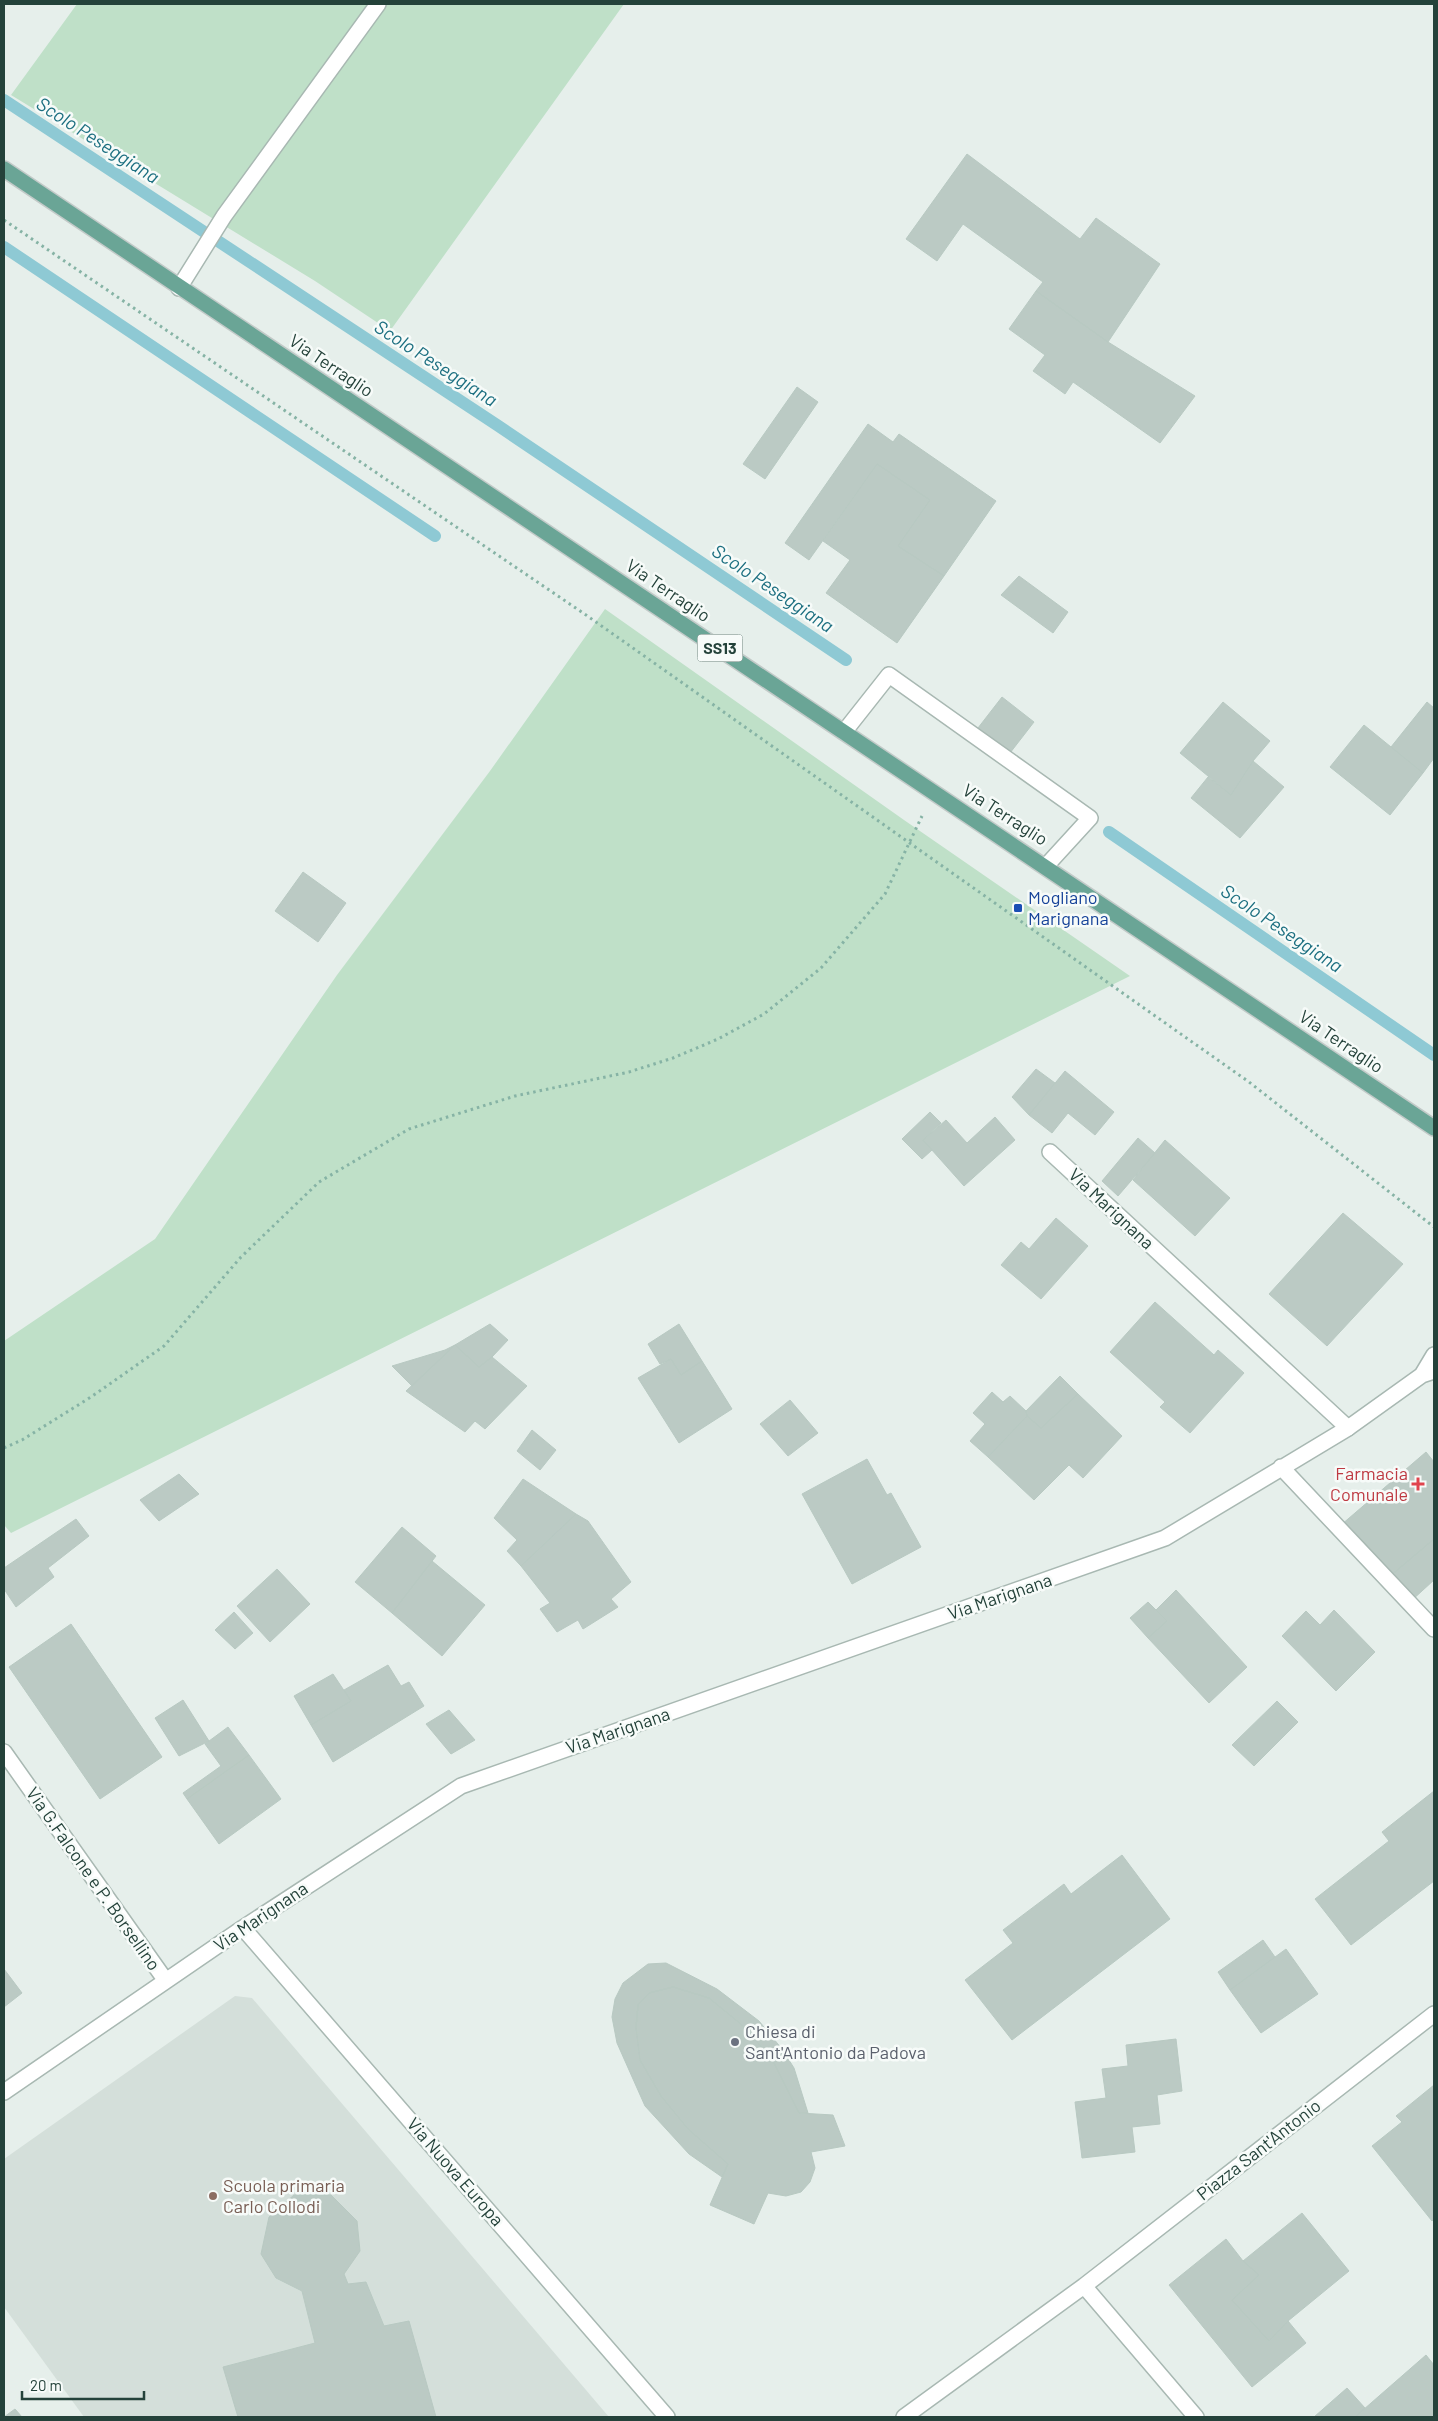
<svg xmlns="http://www.w3.org/2000/svg" width="1438" height="2421" viewBox="0 0 1438 2421" font-family="Barlow,sans-serif">
  <rect width="100%" height="100%" fill="#e6efeb"/>
  <path fill="#d4dfda" d="M235 1996 252 1998 609 2417H84L4 2307V2159Z"/>
  <path fill="#bfe0c8" d="M77 4H624L390 331 315 281 11 95Z
    M605 609 904 820 1130 976 11 1533 4 1525V1341L155 1239 337 975 490 771Z"/>
  <g fill="none" stroke-linecap="round" stroke-linejoin="round">
    <path stroke="#8ec9d4" stroke-width="12" d="M4 100 497 425 846 660
      M4 247 435 536
      M1109 832 1434 1055"/>
  </g>
  <path fill="#bbcac4" stroke="#b8c9c2" d="M967 154 1080 239 1096 218 1160 264 1108 342 1036 291 1043 282 963 224 937 261 906 239Z
    M1036 291 1108 342 1195 396 1160 443 1073 382 1065 394 1033 371 1045 355 1009 329Z
    M797 387 818 402 765 479 743 464Z
    M868 424 893 442 899 434 996 501 944 576 898 546 930 500 877 464 809 560 785 543Z
    M877 464 930 500 898 546 944 576 897 643 826 593 850 560 823 541Z
    M1019 576 1068 612 1053 633 1001 595Z
    M1002 697 1034 722 1003 762 971 737Z
    M1223 702 1270 741 1253 761 1231 795 1180 753Z
    M1427 702 1434 708V758L1423 773 1391 747Z
    M1364 725 1423 773 1390 815 1330 767Z
    M1253 761 1284 787 1240 838 1191 798 1208 777 1231 795Z
    M303 872 346 903 318 942 275 911Z
    M1036 1069 1055 1083 1029 1115 1012 1097Z
    M1065 1071 1114 1112 1095 1135 1068 1113 1052 1133 1029 1115Z
    M930 1112 941 1123 923 1140 932 1150 922 1159 902 1139Z
    M995 1117 1015 1140 964 1186 923 1140 946 1120 967 1143Z
    M1138 1138 1155 1153 1118 1196 1102 1181Z
    M1165 1140 1230 1198 1195 1236 1133 1180Z
    M1343 1213 1403 1264 1327 1346 1269 1294Z
    M1056 1218 1088 1246 1041 1299 1001 1265 1021 1242 1029 1249Z
    M1155 1302 1214 1355 1218 1350 1244 1373 1190 1433 1160 1407 1165 1402 1110 1352Z
    M490 1324 508 1340 492 1357 479 1367 455 1345Z
    M679 1324 702 1361 681 1375 671 1359 660 1364 648 1344Z
    M455 1345 412 1386 392 1366 445 1350Z
    M455 1345 479 1367 492 1357 527 1386 485 1429 475 1421 465 1432 406 1391Z
    M671 1359 681 1375 702 1361 732 1409 679 1443 638 1378Z
    M1060 1376 1078 1394 1041 1428 1027 1416 1026 1411Z
    M992 1392 1003 1402 1010 1396 1026 1411 1027 1416 988 1457 970 1441 985 1424 973 1413Z
    M1078 1394 1122 1436 1083 1478 1069 1465 1034 1500 988 1457 1027 1416 1041 1428Z
    M790 1400 818 1433 788 1456 760 1424Z
    M532 1430 556 1450 540 1470 517 1451Z
    M1426 1452 1434 1462V1539L1389 1577 1341 1525Z
    M867 1459 887 1495 891 1493 921 1547 852 1584 802 1494Z
    M179 1474 199 1494 159 1521 140 1500Z
    M523 1479 576 1514 521 1566 507 1551 517 1540 494 1518Z
    M576 1514 588 1521 631 1582 611 1599 618 1607 583 1629 578 1620 557 1632 540 1609 550 1603 521 1566Z
    M76 1519 89 1536 48 1568 54 1577 16 1607 4 1589V1568Z
    M402 1527 436 1556 392 1613 355 1582Z
    M1434 1539V1580L1411 1601 1389 1577Z
    M432 1561 485 1605 442 1656 392 1613Z
    M277 1569 310 1604 270 1642 237 1606Z
    M1176 1590 1247 1667 1209 1703 1148 1638 1167 1621 1156 1610Z
    M1148 1602 1167 1621 1148 1638 1130 1618Z
    M1334 1610 1375 1652 1336 1691 1282 1636 1306 1611 1320 1625Z
    M234 1612 253 1633 235 1649 215 1630Z
    M71 1624 162 1757 100 1799 9 1667Z
    M388 1665 401 1686 409 1682 424 1706 333 1762 311 1725 351 1701 344 1690Z
    M333 1674 351 1701 311 1725 294 1696Z
    M183 1700 209 1741 179 1756 155 1718Z
    M1277 1701 1298 1722 1254 1766 1232 1745Z
    M449 1710 475 1740 451 1754 426 1724Z
    M228 1727 249 1755 187 1799 183 1793 221 1766 205 1744Z
    M249 1755 281 1799 219 1844 187 1799Z
    M1434 1791V1881L1351 1945 1315 1899 1389 1841 1382 1832Z
    M1122 1855 1170 1919 1012 2040 965 1980 1013 1943 1003 1930 1064 1884 1071 1894Z
    M1263 1940 1275 1957 1230 1990 1218 1972Z
    M1286 1949 1318 1994 1261 2033 1230 1990Z
    M666 1963 717 1989 759 2021 782 2049 794 2068 808 2113H799L772 2059 742 2025 709 1998 673 1987 649 1993 638 2005 636 2028 640 2060 661 2096 688 2129 728 2164 722 2177 689 2154 645 2106 617 2043 612 2017 615 1999 623 1983 648 1964Z
    M4 1969 22 1993 4 2007Z
    M673 1987 709 1998 742 2025 772 2059 799 2113 833 2115 845 2146 811 2152 815 2168 810 2182 801 2192 786 2196 768 2193 754 2224 710 2205 728 2164 688 2129 661 2096 640 2060 636 2028 638 2005 649 1993Z
    M1176 2039 1182 2091 1157 2095 1160 2124 1132 2127 1135 2152 1082 2158 1075 2102 1106 2098 1102 2069 1128 2066 1126 2045Z
    M1434 2085V2219L1432 2221 1372 2146 1402 2122 1396 2116Z
    M294 2195H331L357 2221 360 2251 344 2274 348 2284 366 2282 384 2326 409 2321 436 2417H238L223 2367 315 2343 302 2291 276 2278 261 2254 269 2217Z
    M1302 2213 1349 2271 1288 2321 1269 2341 1232 2300 1259 2275 1243 2261Z
    M1226 2239 1243 2261 1259 2275 1232 2300 1269 2341 1288 2321 1306 2343 1252 2387 1169 2285Z
    M1426 2355 1434 2365V2417H1355Z
    M1347 2388 1365 2408 1355 2417H1314Z
    M15 2409 22 2417H4Z"/>
  <g fill="none" stroke-linecap="round" stroke-linejoin="round">
    <defs>
      <path id="lane" d="M179 288 224 216 378 4
        M844 732 889 675 1090 818 1047 865
        M1050 1152 1348 1428"/>
      <path id="street" d="M1422 1375 1434 1355
        M1281 1467 1434 1629
        M4 1752 166 1981
        M243 1928 667 2417
        M4 2092 243 1928 461 1786 1165 1538 1348 1428 1422 1375 1434 1371
        M1084 2286 1196 2417
        M904 2417 1084 2286 1434 2014"/>
      <path id="primary" d="M4 169C480 490 960 805 1434 1128"/>
    </defs>
    <use href="#lane" stroke="#a8b8b2" stroke-width="18"/>
    <use href="#street" stroke="#a8b8b2" stroke-width="18"/>
    <use href="#primary" stroke="#c2cac8" stroke-width="18"/>
    <path stroke="#86b3a5" stroke-width="3" stroke-dasharray="2.5 4" stroke-linecap="butt" d="M4 220 586 615 1249 1082 1434 1227
      M4 1448 22 1440 91 1397 164 1346 241 1257 319 1182 409 1129 515 1096 629 1072 673 1058 718 1039 764 1014 821 968 885 894 922 816"/>
    <use href="#lane" stroke="#fff" stroke-width="15"/>
    <use href="#street" stroke="#fff" stroke-width="15"/>
    <use href="#primary" stroke="#6aa596" stroke-width="15"/>
  </g>
  <rect fill="#1a4fb4" stroke="#f7fbf9" stroke-width="2" x="1013" y="903" width="10" height="10" rx="2.5"/>
  <path fill="#e0444e" stroke="#f7fbf9" stroke-width="2" d="M1415.5 1476.5h5v5h5v5h-5v5h-5v-5h-5v-5h5z"/>
  <circle fill="#6b7280" stroke="#f7fbf9" stroke-width="2" cx="735" cy="2042" r="5"/>
  <circle fill="#8d6e63" stroke="#f7fbf9" stroke-width="2" cx="213" cy="2196" r="5"/>
  <g text-anchor="middle" stroke-width="5" stroke-linejoin="round" paint-order="stroke">
    <rect fill="#f7fbf9" stroke="#637a73" stroke-width="1" x="697.5" y="634.5" width="45" height="27" rx="4"/>
    <g font-size="16" font-weight="bold" fill="#24423a">
      <text x="720" y="654">SS13</text>
    </g>
    <g font-size="18" fill="#24423a" stroke="#f7fbf9">
      <text transform="translate(331 366) rotate(34)" y="6">Via Terraglio</text>
      <text transform="translate(668 591) rotate(34)" y="6">Via Terraglio</text>
      <text transform="translate(1005 815) rotate(33)" y="6">Via Terraglio</text>
      <text transform="translate(1341 1042) rotate(34)" y="6">Via Terraglio</text>
      <text transform="translate(1111 1209) rotate(43)" y="6">Via Marignana</text>
      <text transform="translate(1000 1597) rotate(-19)" y="6">Via Marignana</text>
      <text transform="translate(618 1731) rotate(-19)" y="6">Via Marignana</text>
      <text transform="translate(93 1879) rotate(55)" y="6">Via G.Falcone e P. Borsellino</text>
      <text transform="translate(261 1917) rotate(-34)" y="6">Via Marignana</text>
      <text transform="translate(1259 2150) rotate(-38)" y="6">Piazza Sant'Antonio</text>
      <text transform="translate(455 2172) rotate(49)" y="6">Via Nuova Europa</text>
    </g>
    <g font-size="18" fill="#164399" stroke="#f7fbf9" text-anchor="start">
      <text x="1028" y="904">Mogliano<tspan x="1028" dy="21">Marignana</tspan></text>
    </g>
    <g font-size="18" fill="#be3a42" stroke="#f7fbf9" text-anchor="end">
      <text x="1408" y="1480">Farmacia<tspan x="1408" dy="21">Comunale</tspan></text>
    </g>
    <g font-size="18" fill="#5b616d" stroke="#f7fbf9" text-anchor="start">
      <text x="745" y="2038">Chiesa di<tspan x="745" dy="21">Sant'Antonio da Padova</tspan></text>
    </g>
    <g font-size="18" fill="#785e54" stroke="#f7fbf9" text-anchor="start">
      <text x="223" y="2192">Scuola primaria<tspan x="223" dy="21">Carlo Collodi</tspan></text>
    </g>
    <g font-size="19" font-style="italic" fill="#1c6f80" stroke="#f7fbf9">
      <text transform="translate(98 140) rotate(33)" y="7">Scolo Peseggiana</text>
      <text transform="translate(436 363) rotate(33)" y="7">Scolo Peseggiana</text>
      <text transform="translate(773 588) rotate(34)" y="7">Scolo Peseggiana</text>
      <text transform="translate(1282 928) rotate(34)" y="7">Scolo Peseggiana</text>
    </g>
  </g>
  <rect width="1438" height="2421" fill="none" stroke="#24423a" stroke-width="10"/>
  <path d="M22 2391v8h122v-8" fill="none" stroke="#24423a" stroke-width="2.5"/>
  <text x="30" y="2391" font-size="15" fill="#24423a" stroke="#f7fbf9" stroke-width="4" paint-order="stroke">20 m</text>
</svg>
